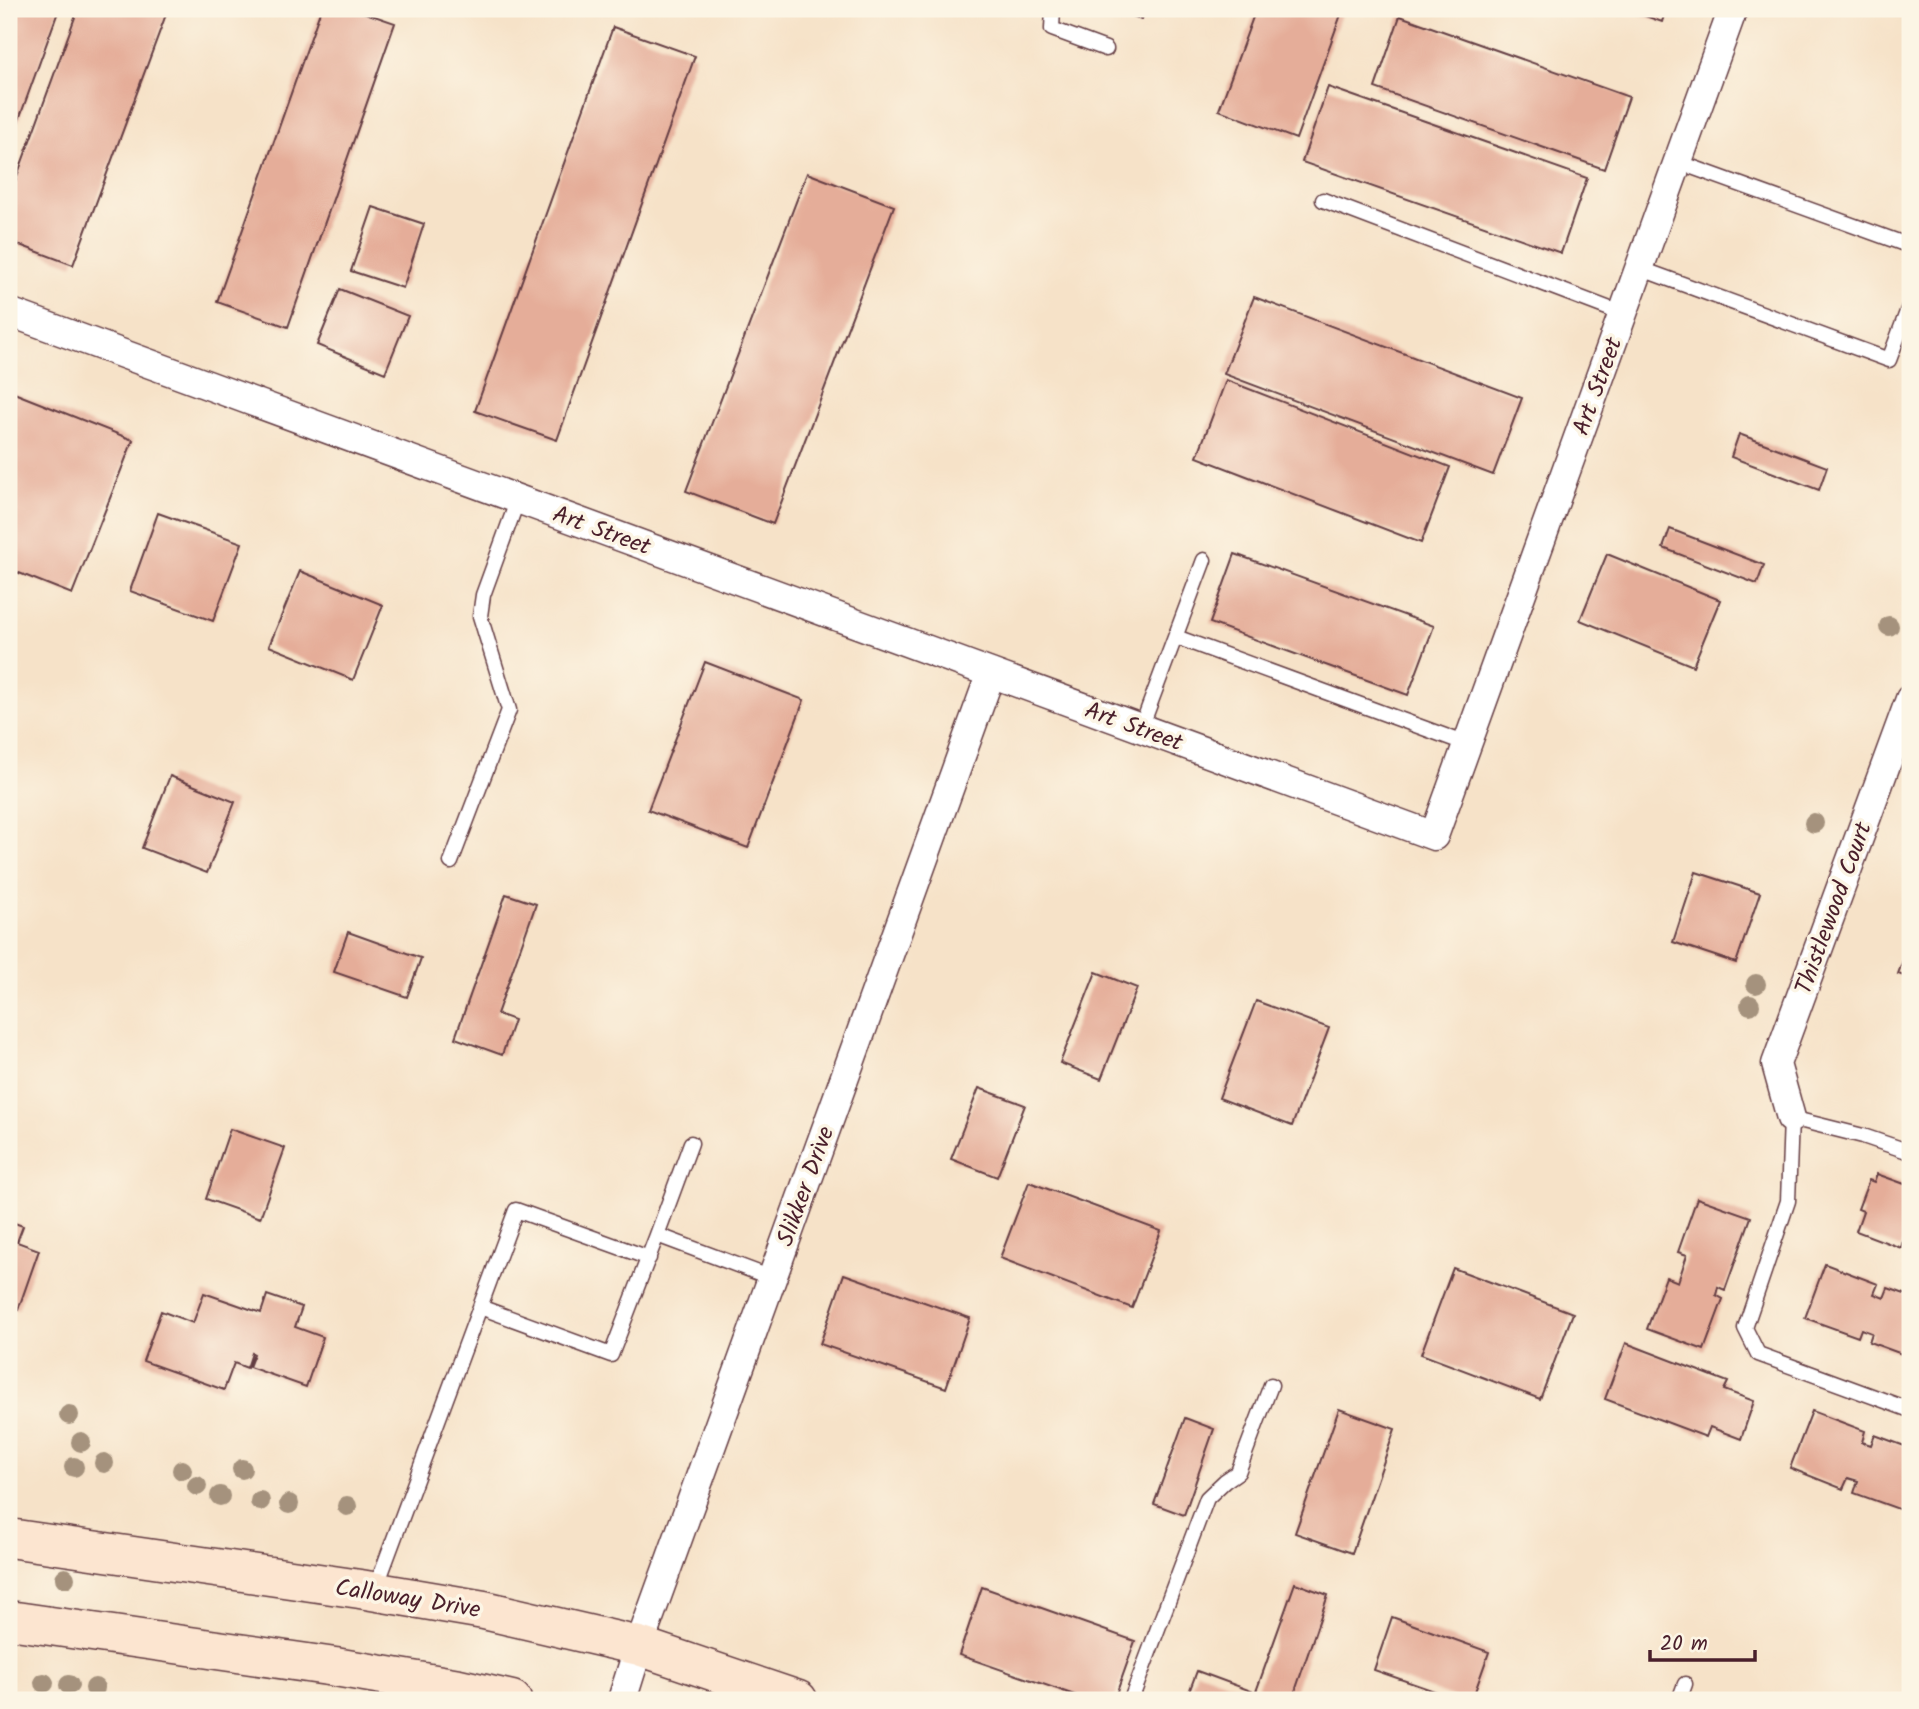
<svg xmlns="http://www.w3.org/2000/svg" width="1919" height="1709" viewBox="0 0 1919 1709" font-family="Kalam,sans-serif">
  <rect width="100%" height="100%" fill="#fcf5e5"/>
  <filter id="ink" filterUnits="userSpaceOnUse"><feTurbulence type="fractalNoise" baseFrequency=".0143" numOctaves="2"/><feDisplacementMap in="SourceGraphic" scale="14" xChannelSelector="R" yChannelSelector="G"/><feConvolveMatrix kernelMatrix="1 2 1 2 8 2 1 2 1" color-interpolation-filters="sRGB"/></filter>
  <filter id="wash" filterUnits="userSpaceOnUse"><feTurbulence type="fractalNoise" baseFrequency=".00686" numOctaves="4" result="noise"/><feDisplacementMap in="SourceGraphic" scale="28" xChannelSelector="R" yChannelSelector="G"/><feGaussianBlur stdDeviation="1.57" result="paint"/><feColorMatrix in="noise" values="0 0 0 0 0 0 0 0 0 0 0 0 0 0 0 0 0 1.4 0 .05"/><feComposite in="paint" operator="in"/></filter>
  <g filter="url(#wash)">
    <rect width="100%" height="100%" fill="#f6e2c8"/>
    <g id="blocks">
      <path fill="#e5ad99" d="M9 9H59L9 147Z
        M78 9H168L73 265 9 241V198Z
        M321 9H354L395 23 288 327 217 302Z
        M1112 9H1144L1141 19Z
        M1256 9H1343L1296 139 1219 110Z
        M1626 9H1666L1662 22Z
        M1400 16 1629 97 1604 169 1375 88Z
        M613 27 695 56 557 440 475 411Z
        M1328 87 1587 178 1561 253 1302 162Z
        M807 173 894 206 773 524 686 491Z
        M373 207 424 224 403 288 351 271Z
        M340 289 408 316 385 373 317 345Z
        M1254 297 1522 398 1493 475 1224 374Z
        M1226 380 1450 467 1421 543 1197 457Z
        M9 391 133 440 72 594 9 569Z
        M1739 434 1827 467 1819 490 1731 457Z
        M158 513 242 543 213 621 130 591Z
        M1670 529 1764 565 1757 584 1663 548Z
        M1235 554 1434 626 1408 695 1210 623Z
        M1607 554 1720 600 1693 666 1580 620Z
        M300 571 383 605 353 680 269 646Z
        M705 662 804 700 748 848 648 810Z
        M170 776 235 802 207 873 142 848Z
        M1696 872 1760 893 1736 963 1673 942Z
        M506 894 536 904 497 1014 514 1020 502 1055 455 1038Z
        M348 932 421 958 407 997 334 972Z
        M1910 941V978L1898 974Z
        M1096 972 1137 988 1101 1079 1060 1063Z
        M1256 1001 1329 1028 1292 1126 1219 1098Z
        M979 1088 1025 1105 997 1177 951 1159Z
        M230 1129 285 1148 260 1218 206 1199Z
        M1877 1174 1910 1186V1240L1904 1237 1901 1248 1856 1231 1863 1211 1858 1209 1869 1180 1874 1182Z
        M1029 1182 1161 1231 1132 1308 1000 1258Z
        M1697 1198 1751 1217 1725 1290 1718 1287 1716 1295 1723 1299 1704 1350 1647 1329 1666 1277 1678 1282 1687 1255 1678 1252Z
        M9 1221 23 1226 17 1242 39 1250 18 1310 9 1307Z
        M1825 1264 1878 1284 1874 1294 1884 1298 1888 1288 1910 1296V1357L1869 1342 1872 1333 1861 1329 1858 1337 1805 1318Z
        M1453 1268 1573 1313 1540 1399 1421 1354Z
        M844 1274 970 1318 946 1388 820 1344Z
        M204 1293 261 1313 267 1295 302 1307 295 1327 323 1337 306 1387 249 1367 254 1354 252 1353 247 1368 234 1363 224 1390 143 1361 161 1311 193 1323Z
        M1626 1343 1728 1382 1724 1390 1754 1401 1741 1439 1710 1427 1706 1437 1605 1399Z
        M1339 1409 1395 1429 1352 1553 1295 1533Z
        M1812 1411 1865 1431 1862 1442 1871 1445 1875 1435 1910 1448V1500L1907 1512 1854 1493 1858 1481 1848 1478 1843 1489 1790 1468Z
        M1185 1418 1214 1429 1184 1515 1154 1504Z
        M1295 1583 1328 1595 1292 1700H1253Z
        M982 1587 1135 1641 1114 1700H1089L959 1655Z
        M1392 1617 1489 1652 1472 1700H1460L1374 1670Z
        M1197 1671 1254 1692 1251 1700H1186Z"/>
    </g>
  </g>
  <g filter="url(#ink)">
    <use href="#blocks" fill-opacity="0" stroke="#643c43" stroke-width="2"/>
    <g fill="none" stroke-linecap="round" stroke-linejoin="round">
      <defs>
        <path id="service" d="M1053 9 1052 29 1106 49
          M1678 162 1910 246
          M1323 200 1623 314
          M1639 268 1889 360 1910 304
          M1176 637 1467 744
          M1141 728 1204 560
          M451 862 509 710 480 616 483 595 518 499
          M1910 1152 1863 1136 1791 1118 1788 1201 1745 1328 1758 1354 1910 1410
          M657 1235 691 1143
          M480 1307 516 1210 649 1258
          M375 1590 480 1307 611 1355 657 1235 772 1278
          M1131 1700 1207 1498 1225 1481 1238 1472 1271 1385
          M1679 1700 1685 1684"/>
        <path id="minor" d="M9 312 1434 836 1733 9
          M1791 1118 1776 1064 1910 699
          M622 1700 639 1646 991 673"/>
        <path id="secondary" d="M9 1538 360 1589 484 1610 639 1646 798 1700
          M9 1620 335 1667 459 1688 512 1700"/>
      </defs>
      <use href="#service" stroke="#643c43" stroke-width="17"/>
      <use href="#minor" stroke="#643c43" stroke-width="31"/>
      <use href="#secondary" stroke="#643c43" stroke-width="41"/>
      <use href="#service" stroke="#fff" stroke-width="14"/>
      <use href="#minor" stroke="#fff" stroke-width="28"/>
      <use href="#secondary" stroke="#fce5d0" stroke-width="38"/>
    </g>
    <g fill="#a5927d">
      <circle cx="1889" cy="626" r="10"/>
      <circle cx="1814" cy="823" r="10"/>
      <circle cx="1756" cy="984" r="10"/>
      <circle cx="1750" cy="1005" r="10"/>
      <circle cx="69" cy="1415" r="10"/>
      <circle cx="81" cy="1442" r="10"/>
      <circle cx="104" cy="1463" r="10"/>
      <circle cx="74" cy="1467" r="10"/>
      <circle cx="242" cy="1469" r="10"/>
      <circle cx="182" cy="1470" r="10"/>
      <circle cx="197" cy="1486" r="10"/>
      <circle cx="220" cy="1496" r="10"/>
      <circle cx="260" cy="1501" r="10"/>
      <circle cx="289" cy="1504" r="10"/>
      <circle cx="347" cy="1506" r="10"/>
      <circle cx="65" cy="1578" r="10"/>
      <circle cx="44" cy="1683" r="10"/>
      <circle cx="69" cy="1685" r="10"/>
      <circle cx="95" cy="1688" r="10"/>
    </g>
  </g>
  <g text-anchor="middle" stroke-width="7" stroke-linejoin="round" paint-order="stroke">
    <g font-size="24" fill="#4a1f2b" stroke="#fcf5e5">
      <text transform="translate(1597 386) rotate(-70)" y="8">Art Street</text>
      <text transform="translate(602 530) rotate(20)" y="8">Art Street</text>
      <text transform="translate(1134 726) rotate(20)" y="8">Art Street</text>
      <text transform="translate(1833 908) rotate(-70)" y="8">Thistlewood Court</text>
      <text transform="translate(805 1186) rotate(-70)" y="8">Slikker Drive</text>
      <text transform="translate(408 1598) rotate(9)" y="8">Calloway Drive</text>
    </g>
  </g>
  <rect width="1919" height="1709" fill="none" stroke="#fcf5e5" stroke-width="35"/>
  <path d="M1650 1650v10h105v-10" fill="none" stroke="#4a1f2b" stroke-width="3.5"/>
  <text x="1660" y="1650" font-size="21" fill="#4a1f2b" stroke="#fcf5e5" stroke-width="5" paint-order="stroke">20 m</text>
</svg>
